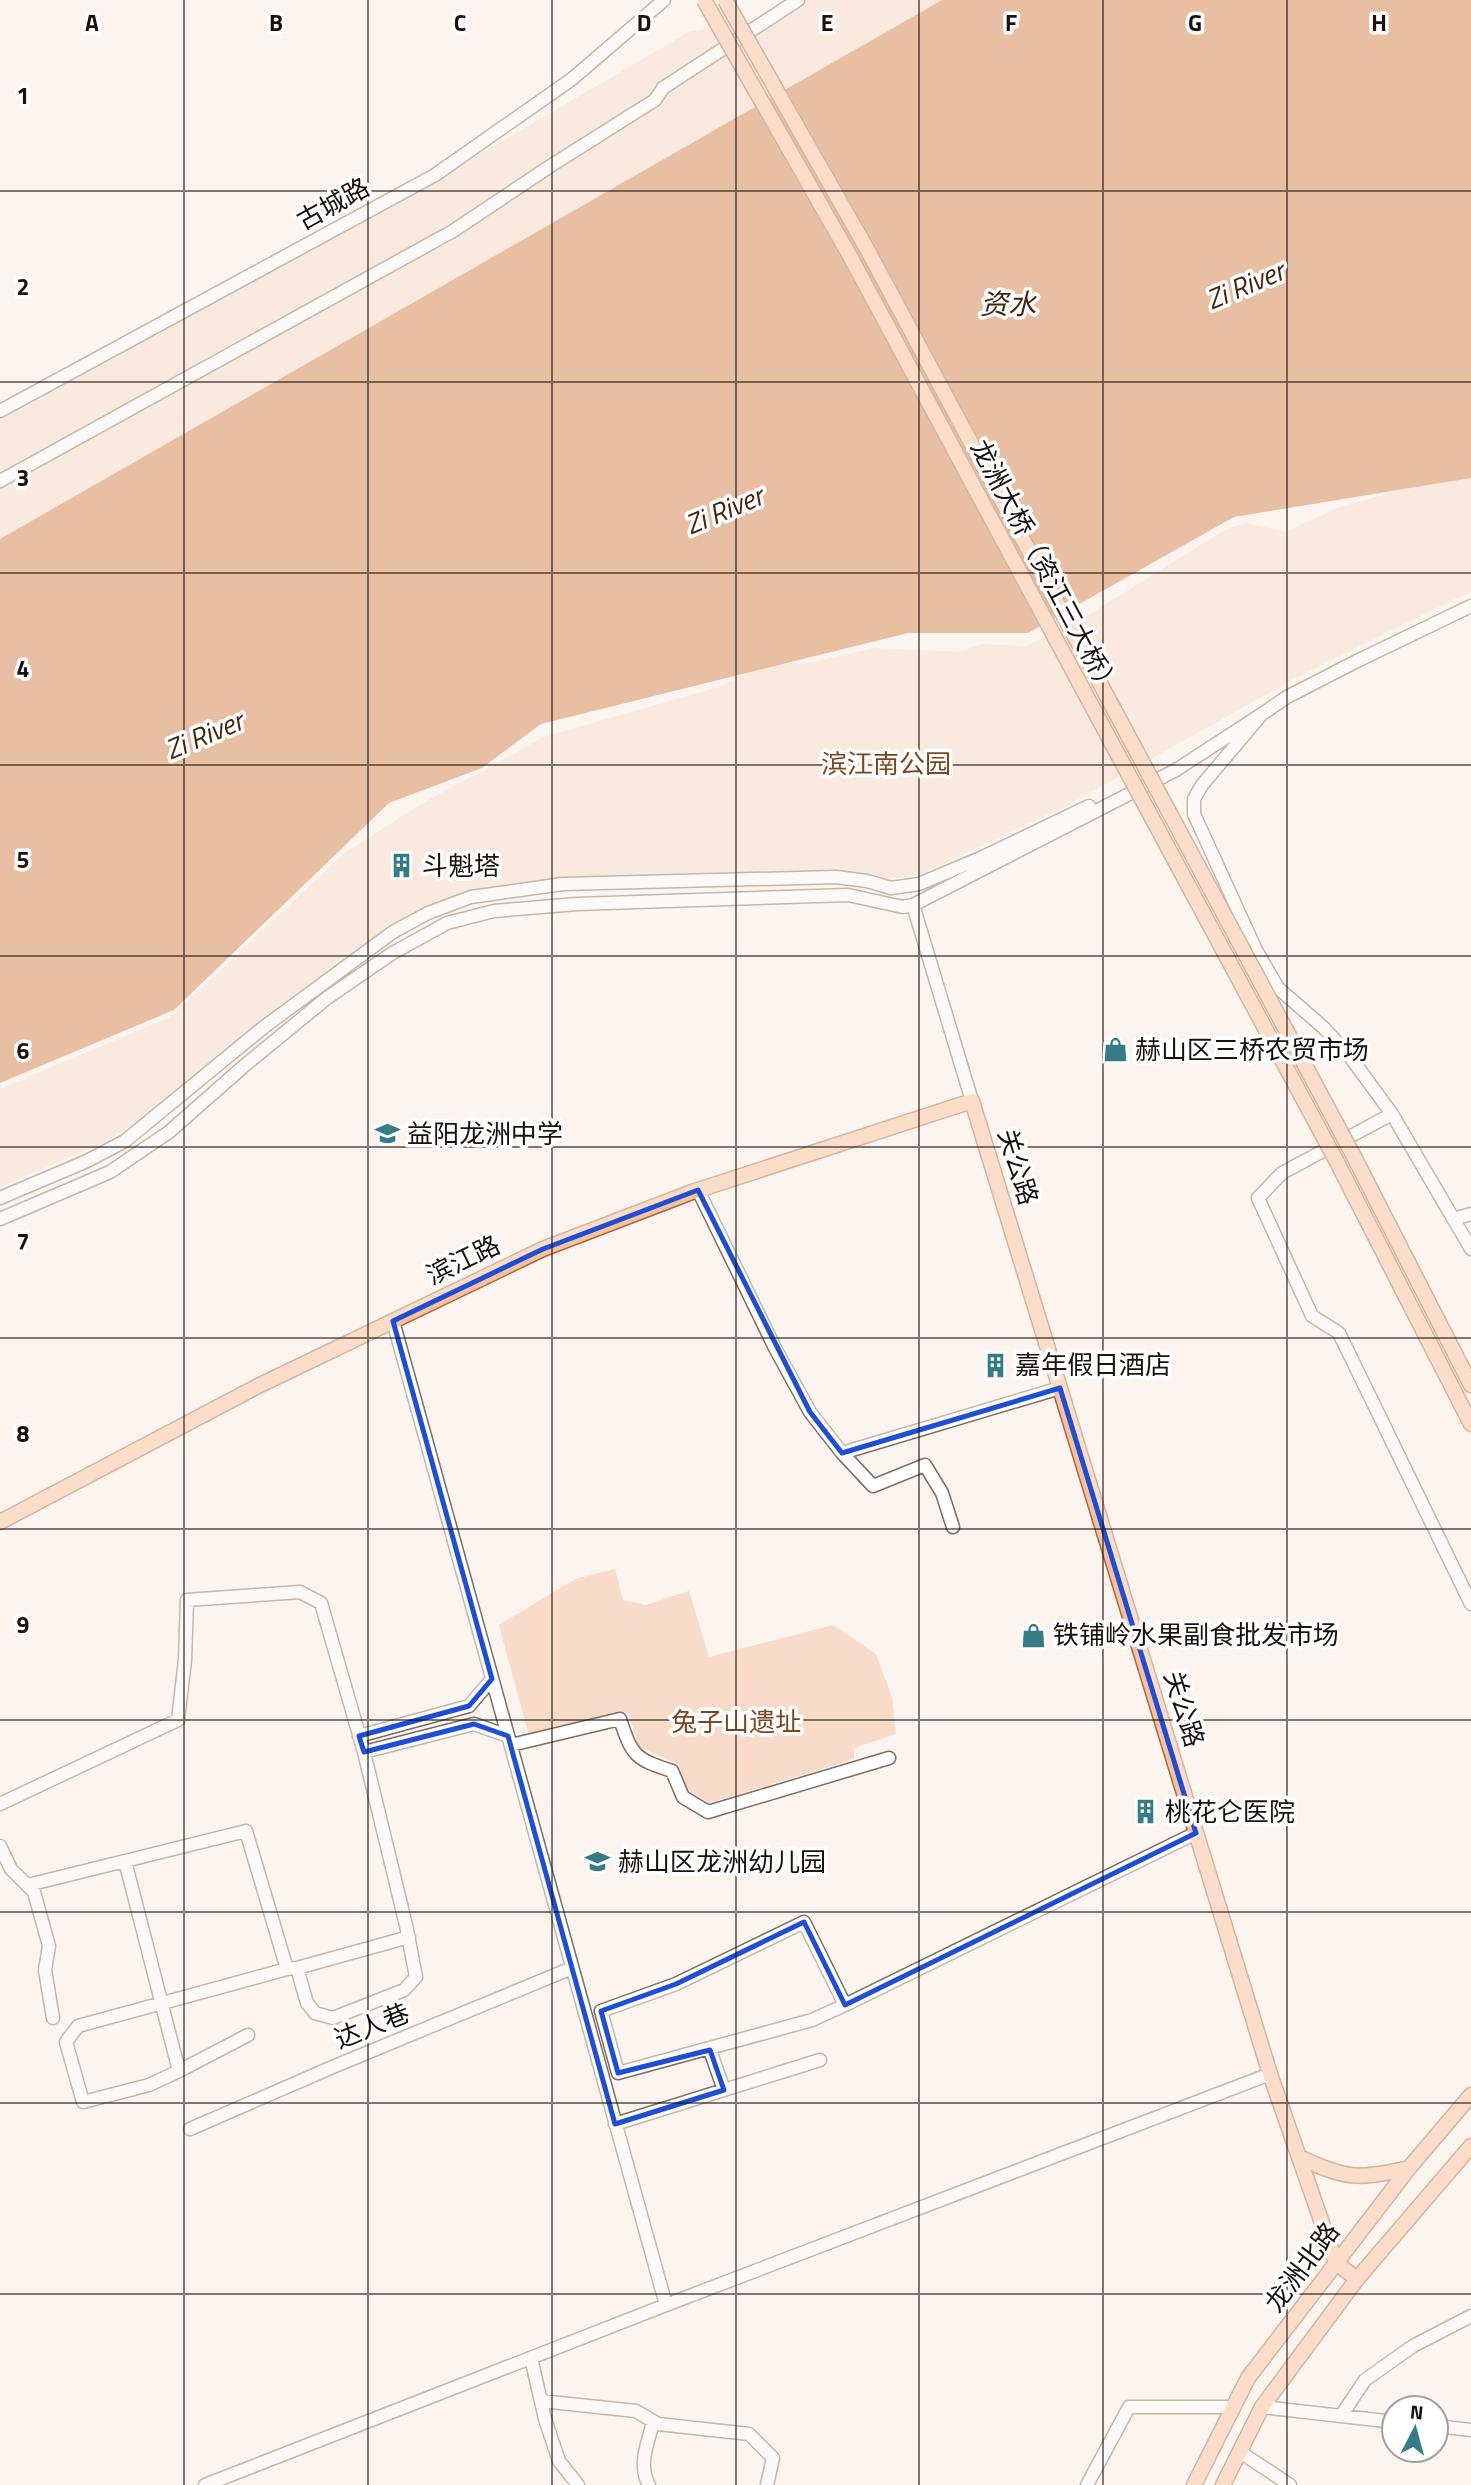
<svg xmlns="http://www.w3.org/2000/svg" width="1471" height="2485" viewBox="0 0 1471 2485" font-family="'Titillium Web','Noto Sans SC',sans-serif">
  <rect width="100%" height="100%" fill="#fcf4ef"/>
  <path fill="#f9dbc9" d="M790 0H968L0 539V416L360 224 689 32 758 19Z
    M1471 474V591L1294 679 1070 804 919 875 884 879 814 872 582 880 484 888 440 903 388 929 284 1003 137 1123 101 1144 0 1187V1089L170 1017 342 855 421 804 544 737 719 687 765 664 807 663 875 648 959 652 982 644 1026 646 1082 619 1226 529 1246 523 1286 532 1337 508 1443 478Z
    M615 1569 623 1600 646 1605 689 1591 709 1657 833 1625 876 1654 892 1697 896 1734 854 1748V1759L709 1803 687 1789 678 1764 639 1747 628 1712 529 1736 499 1625 575 1579Z"/>
  <path fill="#d27f49" d="M942 0H1471V478L1234 517 1028 633H908L541 724 482 768 389 803 174 1010 0 1083V539Z"/>
  <g fill="none" stroke-linecap="round" stroke-linejoin="round">
    <defs>
      <path id="minor" d="M0 411 435 175 572 79 664 0
        M0 481 453 231 552 165 655 100 663 88 798 0
        M1471 606 1357 661 1287 697 1262 714 1202 785 1194 799V814L1256 950 1278 988 1324 1028 1351 1058 1392 1114 1471 1249
        M913 905 972 1101
        M1392 1114 1282 1173 1258 1198 1312 1316 1339 1333 1471 1604
        M698 1190 775 1348 810 1412 842 1453 873 1486 925 1465 942 1493 953 1527
        M0 1198 87 1161 125 1141 264 1027 393 932 428 913 471 897 563 884 836 877 867 881 891 888 919 884 983 857 1089 806
        M0 1219 110 1172 169 1132 244 1066 327 998 391 954 447 923 494 911 577 904 848 895 903 907 913 905 1176 770 1262 714
        M1453 1219 1471 1214
        M393 1321 666 2305
        M842 1453 1060 1388
        M359 1736 469 1706 492 1679
        M511 1745 620 1719C632 1756 635 1759 672 1771L683 1797 708 1812 889 1758
        M364 1752 474 1724 508 1736
        M0 1804 178 1720 185 1660 187 1600 300 1592 321 1603 364 1752 406 1925 416 1977 404 1990 333 2018 315 2013 307 2003 297 1968 409 1937
        M0 1846 11 1869 34 1892 49 1946 45 1970 53 2018
        M125 1861 179 2071 248 2035
        M28 1885 246 1831 287 1969 292 1968
        M804 1922 845 2005 812 2020 618 2073 601 2011 676 1984Z
        M845 2005 1196 1833
        M710 2050 724 2090
        M179 2071 149 2085 83 2102 66 2042 78 2026 287 1969
        M615 2124 820 2060
        M190 2129 335 2066 572 1968
        M531 2358 545 2419 559 2461 578 2485
        M541 2401 636 2411 658 2424 749 2434 773 2458 767 2485
        M1262 2407 1394 2422
        M1341 2416 1365 2380 1413 2346 1471 2316
        M1436 2426 1471 2430
        M1240 2452 1290 2485
        M205 2485 666 2305 1270 2074
        M649 2485C637 2463 649 2442 653 2421
        M1087 2485 1129 2407H1234"/>
      <path id="major" d="M1352 1153 1471 1385
        M1337 1162 1471 1424
        M0 1522 258 1386 543 1249 692 1192 972 1101 1270 2074 1336 2263 1357 2279
        M1299 2157C1345 2179 1359 2180 1409 2168
        M1194 2485 1248 2378 1409 2168 1471 2095
        M1223 2485 1262 2407 1357 2279 1471 2146"/>
    </defs>
    <use href="#minor" stroke="#7f6d63" stroke-width="15"/>
    <use href="#major" stroke="#a9693f" stroke-width="17"/>
    <use href="#minor" stroke="#fff" stroke-width="12"/>
    <use href="#major" stroke="#fac19c" stroke-width="14"/>
    <defs>
      <path id="major-bridge" d="M704 0 851 258 1337 1162
        M725 0 867 249 1352 1153"/>
    </defs>
    <use href="#major-bridge" stroke="#a9693f" stroke-width="17" stroke-linecap="butt"/>
    <use href="#major-bridge" stroke="#fac19c" stroke-width="14"/>
  </g>
  <path d="M0 0H1471V2485H0ZM698 1190 810 1412 842 1453 1060 1388 1196 1833 845 2005 804 1922 676 1984 601 2011 618 2073 710 2050 724 2090 615 2124 508 1736 474 1724 364 1752 359 1736 469 1706 492 1679 393 1321 543 1249Z" fill="#fcf4ef" fill-opacity=".55" fill-rule="evenodd"/>
  <path fill="none" stroke="#1d4ed8" stroke-width="5" stroke-linejoin="round" d="M698 1190 810 1412 842 1453 1060 1388 1196 1833 845 2005 804 1922 676 1984 601 2011 618 2073 710 2050 724 2090 615 2124 508 1736 474 1724 364 1752 359 1736 469 1706 492 1679 393 1321 543 1249Z"/>
  <path fill="none" stroke="#18110d" stroke-width="2" stroke-opacity="0.55" d="M184 0V2485M368 0V2485M552 0V2485M736 0V2485M919 0V2485M1103 0V2485M1287 0V2485M0 191H1471M0 382H1471M0 573H1471M0 765H1471M0 956H1471M0 1147H1471M0 1338H1471M0 1529H1471M0 1720H1471M0 1912H1471M0 2103H1471M0 2294H1471"/>
  <defs>
    <symbol id="building-bare" viewBox="-9 -9 18 18"><path d="M-4-6H4V6H1V3H-1V6H-4ZM-2.5-4.3h1.7v1.8h-1.7ZM.8-4.3h1.7v1.8H.8ZM-2.5-1h1.7V.8h-1.7ZM.8-1h1.7V.8H.8Z" fill="#357c86" stroke="#fff" stroke-width="2.5" paint-order="stroke"/></symbol>
    <symbol id="shop-bare" viewBox="-9 -9 18 18"><path d="M-5-2.5h2.3a2.7 3.5 0 0 1 5.4 0H5L5.5 6h-11ZM-1.5-2.5h3a1.5 2.3 0 0 0-3 0Z" fill="#357c86" stroke="#fff" stroke-width="2.5" paint-order="stroke"/></symbol>
    <symbol id="school-bare" viewBox="-9 -9 18 18"><path d="M0-5L7-2L0 1L-7-2ZM-4 1L0 2.5L4 1V4Q0 6-4 4Z" fill="#357c86" stroke="#fff" stroke-width="2.5" paint-order="stroke"/></symbol>
  </defs>
  <g fill-rule="evenodd">
    <use href="#building-bare" x="384" y="848" width="35" height="35"/>
    <use href="#shop-bare" x="1098" y="1032" width="35" height="35"/>
    <use href="#school-bare" x="370" y="1116" width="35" height="35"/>
    <use href="#building-bare" x="978" y="1348" width="35" height="35"/>
    <use href="#shop-bare" x="1016" y="1618" width="35" height="35"/>
    <use href="#building-bare" x="1128" y="1794" width="35" height="35"/>
    <use href="#school-bare" x="580" y="1844" width="35" height="35"/>
  </g>
  <g text-anchor="middle" stroke-width="7" stroke-linejoin="round" paint-order="stroke">
    <g font-size="26" fill="#18110d" stroke="#fff">
      <text transform="translate(333 204) rotate(-29)" y="9">古城路</text>
      <text transform="translate(1045 568) rotate(62)" y="9">龙洲大桥（资江三大桥）</text>
      <text transform="translate(1018 1167) rotate(73)" y="9">关公路</text>
      <text transform="translate(463 1260) rotate(-26)" y="9">滨江路</text>
      <text transform="translate(1184 1709) rotate(73)" y="9">关公路</text>
      <text transform="translate(372 2026) rotate(-22)" y="9">达人巷</text>
      <text transform="translate(1302 2267) rotate(-53)" y="9">龙洲北路</text>
    </g>
    <g font-size="26" fill="#7d461f" stroke="#fff">
      <text x="886" y="773">滨江南公园</text>
      <text x="736" y="1731">兔子山遗址</text>
    </g>
    <g font-size="26" fill="#18110d" stroke="#fff" text-anchor="start">
      <text x="422" y="875">斗魁塔</text>
      <text x="1135" y="1059">赫山区三桥农贸市场</text>
      <text x="407" y="1143">益阳龙洲中学</text>
      <text x="1015" y="1374">嘉年假日酒店</text>
      <text x="1053" y="1644">铁铺岭水果副食批发市场</text>
      <text x="1165" y="1821">桃花仑医院</text>
      <text x="618" y="1871">赫山区龙洲幼儿园</text>
    </g>
    <g font-size="28" font-style="italic" fill="#46250e" stroke="#fff">
      <text transform="translate(1245 285) rotate(-23)" y="10">Zi River</text>
      <text x="1008" y="314">资水</text>
      <text transform="translate(724 510) rotate(-23)" y="10">Zi River</text>
      <text transform="translate(204 735) rotate(-23)" y="10">Zi River</text>
    </g>
  </g>
  <g font-size="23" text-anchor="middle" font-weight="bold" fill="#18110d" stroke="#fff" stroke-width="7" stroke-linejoin="round" paint-order="stroke">
    <text x="92" y="31">A</text>
    <text x="276" y="31">B</text>
    <text x="460" y="31">C</text>
    <text x="644" y="31">D</text>
    <text x="827" y="31">E</text>
    <text x="1011" y="31">F</text>
    <text x="1195" y="31">G</text>
    <text x="1379" y="31">H</text>
    <text x="23" y="104">1</text>
    <text x="23" y="295">2</text>
    <text x="23" y="486">3</text>
    <text x="23" y="677">4</text>
    <text x="23" y="868">5</text>
    <text x="23" y="1059">6</text>
    <text x="23" y="1250">7</text>
    <text x="23" y="1442">8</text>
    <text x="23" y="1633">9</text>
  </g>
  <g transform="translate(1415 2429) rotate(6)"><circle r="33" fill="#ffffff" stroke="#a3a09e" stroke-width="2"/>
  <path d="M0-5L12 26L0 18L-12 26Z" fill="#357c86"/>
  <text y="-10" font-size="19" font-weight="bold" text-anchor="middle" fill="#18110d">N</text>
  </g>
</svg>
